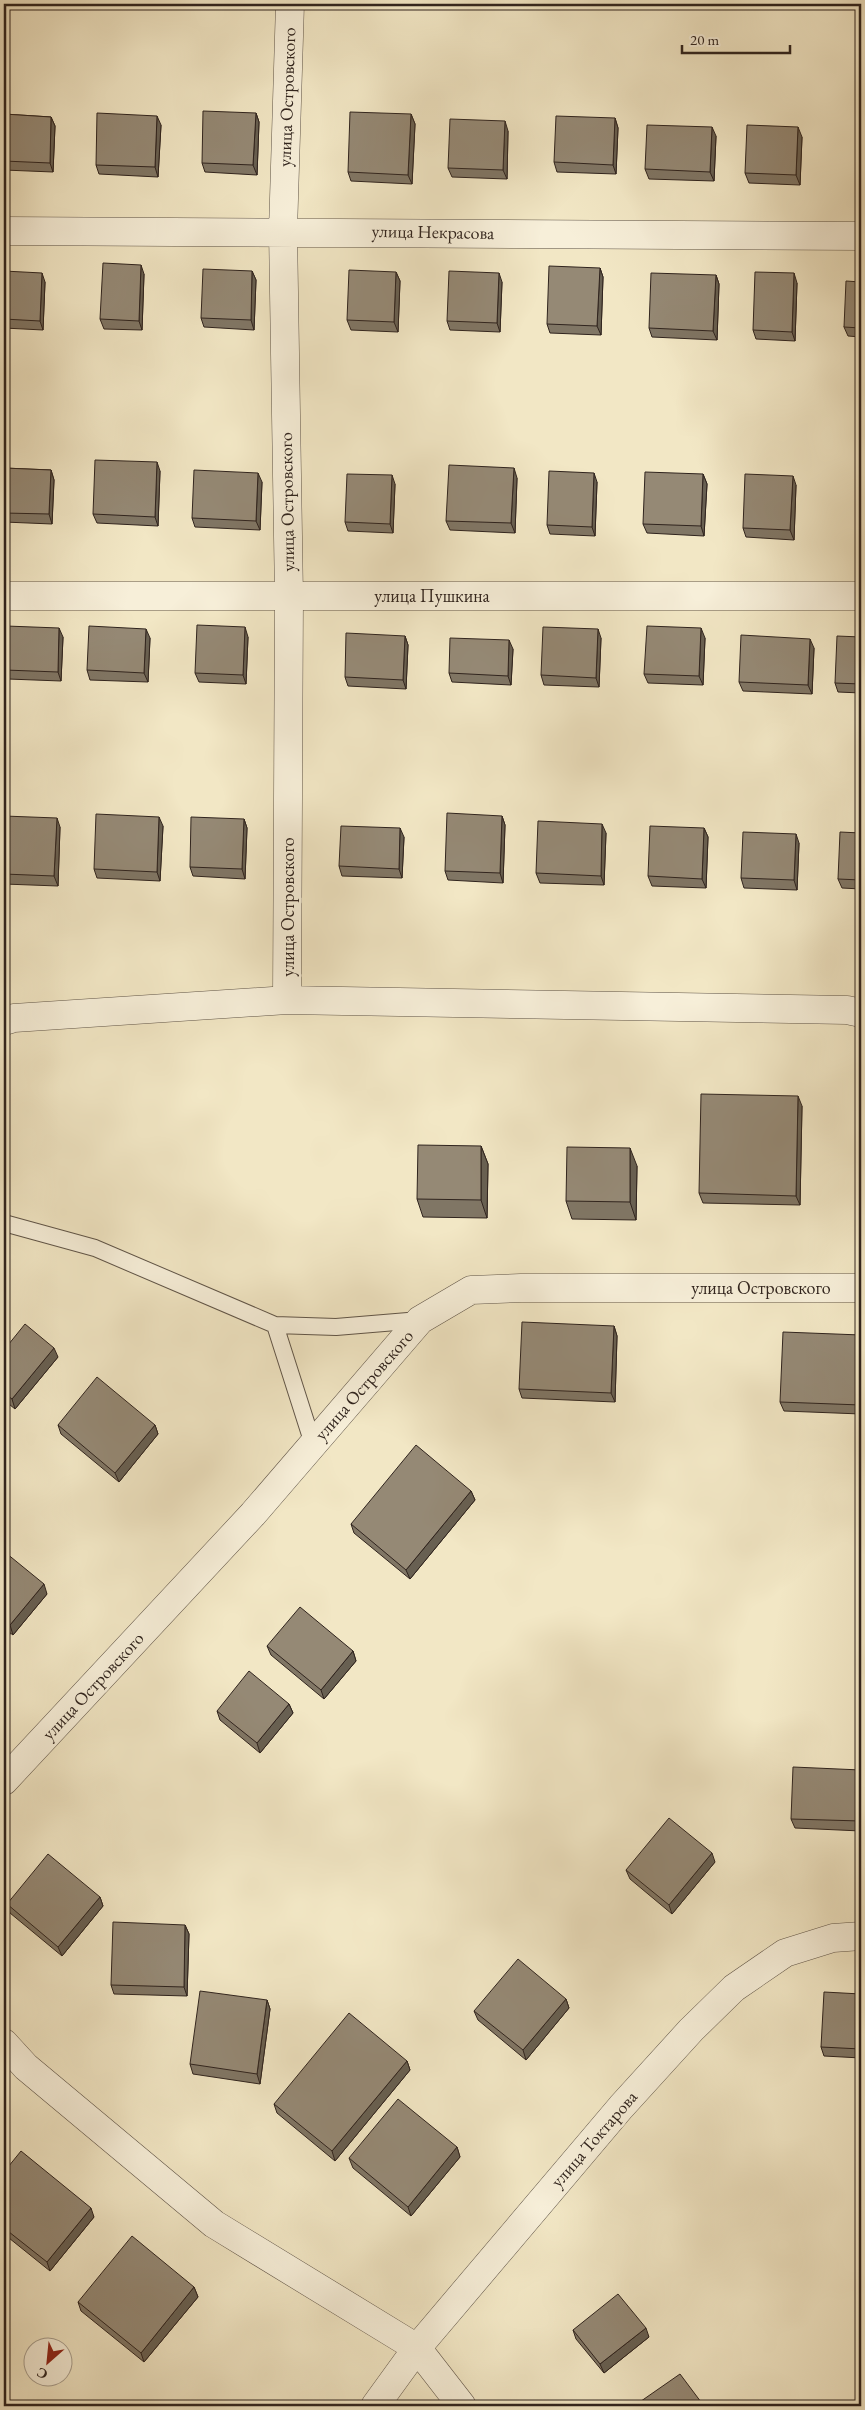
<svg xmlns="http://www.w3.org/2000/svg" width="865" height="2410" viewBox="0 0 865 2410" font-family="'EB Garamond',serif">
  <rect width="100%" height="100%" fill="#f2e7c5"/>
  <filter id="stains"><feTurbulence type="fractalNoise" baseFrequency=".004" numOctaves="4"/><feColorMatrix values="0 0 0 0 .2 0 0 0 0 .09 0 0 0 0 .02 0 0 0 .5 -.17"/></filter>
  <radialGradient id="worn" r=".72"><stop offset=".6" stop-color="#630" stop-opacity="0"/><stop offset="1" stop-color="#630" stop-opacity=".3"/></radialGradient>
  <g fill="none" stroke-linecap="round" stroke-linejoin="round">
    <defs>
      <path id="service" d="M4 1223 95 1248 275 1325 336 1327 420 1320
        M275 1325 313 1444"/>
      <path id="minor" d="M4 231 861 236
        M4 596H861
        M287 1000 289 597 283 231 290 4
        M4 1021 14 1018 287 1000 847 1010 861 1013
        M4 1781 253 1514 420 1320 471 1290 521 1288H861
        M4 2043 26 2067 214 2224 417 2348 462 2406
        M375 2406 417 2348 621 2107 691 2030 734 1988 785 1953 833 1938 861 1936"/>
    </defs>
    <use href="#service" stroke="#605548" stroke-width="18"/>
    <use href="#minor" stroke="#605548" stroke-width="29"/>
    <use href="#service" stroke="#f7efd9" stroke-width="16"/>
    <use href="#minor" stroke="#f7efd9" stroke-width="28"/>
  </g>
  <path fill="#807665" stroke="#30241e" d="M256 113 259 122 257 175 205 172 202 163Z
    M4 114 51 117 55 126 53 172 4 170Z
    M411 114 415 124 412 184 351 181 348 172Z
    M615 118 618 128 616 174 557 172 554 162Z
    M161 125 158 177 99 174 96 165Z
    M508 131 507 179 452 177 448 168Z
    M716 136 714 181 649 179 645 169Z
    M802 137 800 185 749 183 745 173Z
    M600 268 603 277 601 335 550 333 547 324Z
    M4 271 45 282 43 330 4 328Z
    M252 271 256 280 254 330 204 327 201 318Z
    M396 272 400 281 398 332 351 330 347 320Z
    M144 274 142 330 104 329 100 319Z
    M716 275 719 284 717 340 652 337 649 328Z
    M502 282 500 332 450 330 447 321Z
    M861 282V337L848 336 844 327Z
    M797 283 795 341 756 339 753 330Z
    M4 468 51 470 54 480 52 524 4 522Z
    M160 471 158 526 97 523 93 514Z
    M703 474 707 484 704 536 647 533 643 524Z
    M517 478 515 533 450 530 446 521Z
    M262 482 260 530 195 527 192 518Z
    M597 482 595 536 550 534 547 525Z
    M395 484 393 533 348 531 345 522Z
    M796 485 794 540 746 537 743 528Z
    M405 636 408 645 406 689 348 686 345 677Z
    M63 637 61 681 8 679 5 670Z
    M248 637 246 684 199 682 195 673Z
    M861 637V693L838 692 835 683Z
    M150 638 148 682 90 680 87 670Z
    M601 638 599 687 544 685 541 675Z
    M705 638 703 685 648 683 644 674Z
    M814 648 812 694 743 691 739 682Z
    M513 649 511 685 452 682 449 673Z
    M4 816 60 827 58 886 4 884Z
    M502 816 505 825 503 883 448 880 445 871Z
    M244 819 247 828 245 879 193 876 190 867Z
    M163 826 160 881 97 878 94 869Z
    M704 828 708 837 706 888 652 886 648 876Z
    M606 833 604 885 540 883 536 873Z
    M861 833V889L842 888 838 879Z
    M404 837 402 878 342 876 339 866Z
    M799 843 797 890 744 888 741 878Z
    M802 1106 800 1205 703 1203 699 1193Z
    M481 1146 488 1164 487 1218 423 1217 417 1199Z
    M637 1166 636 1220 572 1219 566 1201Z
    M614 1326 617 1336 615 1402 522 1398 519 1389Z
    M861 1335V1414L784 1411 780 1402Z
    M4 1350 58 1357 15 1409 4 1400Z
    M58 1425H155L158 1434 119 1482 61 1434Z
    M471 1491 475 1500 410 1579 354 1533 351 1524Z
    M4 1556 47 1594 13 1635 9 1632 10 1634 4 1642Z
    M267 1646 353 1651 356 1661 324 1699 271 1655Z
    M289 1704 293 1713 260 1753 220 1720 217 1711Z
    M861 1770V1831L795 1828 791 1819Z
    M715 1862 672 1914 630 1879 626 1870Z
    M100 1897 103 1906 62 1956 10 1913 7 1904Z
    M185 1925 189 1934 187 1996 114 1994 111 1985Z
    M861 1994V2058L824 2056 821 2047Z
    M566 1999 569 2008 526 2060 478 2020 474 2011Z
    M267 2000 270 2009 260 2084 193 2074 190 2064Z
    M407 2061 410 2070 335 2161 277 2113 274 2104Z
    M457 2147 460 2157 411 2216 353 2168 349 2158Z
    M4 2172 94 2217 50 2271 4 2234Z
    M194 2287 198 2297 144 2362 81 2311 78 2302Z
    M573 2330 649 2337 604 2373 576 2339Z"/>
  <path fill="#686052" stroke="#30241e" d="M256 113 259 122 257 175 253 165Z
    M411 114 415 124 412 184 408 175Z
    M157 116 161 125 158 177 155 167Z
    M51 117 55 126 53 172 50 163Z
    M615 118 618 128 616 174 613 165Z
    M505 121 508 131 507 179 503 170Z
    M712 127 716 136 714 181 710 172Z
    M798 127 802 137 800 185 796 175Z
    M141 265 144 274 142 330 139 321Z
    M600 268 603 277 601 335 597 326Z
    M252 271 256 280 254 330 251 320Z
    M396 272 400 281 398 332 394 322Z
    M42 273 45 282 43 330 40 321Z
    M499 273 502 282 500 332 497 323Z
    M794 273 797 283 795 341 792 332Z
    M716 275 719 284 717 340 713 331Z
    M157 462 160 471 158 526 155 517Z
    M514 468 517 478 515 533 511 523Z
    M51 470 54 480 52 524 49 514Z
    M258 473 262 482 260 530 256 521Z
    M594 473 597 482 595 536 592 527Z
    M703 474 707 484 704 536 701 526Z
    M392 475 395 484 393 533 390 524Z
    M793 476 796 485 794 540 790 530Z
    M245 627 248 637 246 684 243 675Z
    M59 628 63 637 61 681 58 672Z
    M701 628 705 638 703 685 699 676Z
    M146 629 150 638 148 682 144 673Z
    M598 629 601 638 599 687 596 678Z
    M405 636 408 645 406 689 403 680Z
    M810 639 814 648 812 694 808 685Z
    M509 640 513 649 511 685 508 676Z
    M502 816 505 825 503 883 500 873Z
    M159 817 163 826 160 881 157 872Z
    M57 818 60 827 58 886 54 876Z
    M244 819 247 828 245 879 242 869Z
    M602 824 606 833 604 885 601 876Z
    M400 828 404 837 402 878 399 869Z
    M704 828 708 837 706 888 702 879Z
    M796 834 799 843 797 890 794 880Z
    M798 1096 802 1106 800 1205 796 1196Z
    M481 1146 488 1164 487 1218 481 1200Z
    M630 1148 637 1166 636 1220 630 1202Z
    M614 1326 617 1336 615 1402 611 1393Z
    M54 1348 58 1357 15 1409 12 1399Z
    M155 1425 158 1434 119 1482 115 1473Z
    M471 1491 475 1500 410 1579 406 1570Z
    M44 1584 47 1594 13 1635 10 1625Z
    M7 1625 10 1634 4 1642V1628Z
    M353 1651 356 1661 324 1699 321 1690Z
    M289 1704 293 1713 260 1753 257 1743Z
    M712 1853 715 1862 672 1914 669 1905Z
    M100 1897 103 1906 62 1956 58 1947Z
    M185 1925 189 1934 187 1996 184 1987Z
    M566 1999 569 2008 526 2060 523 2050Z
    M267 2000 270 2009 260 2084 257 2074Z
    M407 2061 410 2070 335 2161 332 2151Z
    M457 2147 460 2157 411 2216 408 2207Z
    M91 2208 94 2217 50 2271 47 2262Z
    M194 2287 198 2297 144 2362 141 2353Z
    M646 2328 649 2337 604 2373 600 2364Z"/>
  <path fill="#958975" stroke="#30241e" d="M203 111 256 113 253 165 202 163Z
    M350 112 411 114 408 175 348 172Z
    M97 113 157 116 155 167 96 165Z
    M4 114 51 117 50 163 4 161Z
    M556 116 615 118 613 165 554 162Z
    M450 119 505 121 503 170 448 168Z
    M647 125 712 127 710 172 645 169Z
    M747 125 798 127 796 175 745 173Z
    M103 263 141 265 139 321 100 319Z
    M549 266 600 268 597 326 547 324Z
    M203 269 252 271 251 320 201 318Z
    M349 270 396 272 394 322 347 320Z
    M4 271 42 273 40 321 4 319Z
    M449 271 499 273 497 323 447 321Z
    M755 272 794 273 792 332 753 330Z
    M651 273 716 275 713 331 649 328Z
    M846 281 861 282V328L844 327Z
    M95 460 157 462 155 517 93 514Z
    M449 465 514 468 511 523 446 521Z
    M4 468 51 470 49 514 4 513Z
    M194 470 258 473 256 521 192 518Z
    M549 471 594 473 592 527 547 525Z
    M645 472 703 474 701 526 643 524Z
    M347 474 392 475 390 524 345 522Z
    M745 474 793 476 790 530 743 528Z
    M197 625 245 627 243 675 195 673Z
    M6 626 59 628 58 672 5 670Z
    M89 626 146 629 144 673 87 670Z
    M647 626 701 628 699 676 644 674Z
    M543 627 598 629 596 678 541 675Z
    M346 633 405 636 403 680 345 677Z
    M741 635 810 639 808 685 739 682Z
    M837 636 861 637V684L835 683Z
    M450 638 509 640 508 676 449 673Z
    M447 813 502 816 500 873 445 871Z
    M96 814 159 817 157 872 94 869Z
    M4 816 57 818 54 876 4 874Z
    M191 817 244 819 242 869 190 867Z
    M538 821 602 824 601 876 536 873Z
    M341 826 400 828 399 869 339 866Z
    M650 826 704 828 702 879 648 876Z
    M743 832 796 834 794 880 741 878Z
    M840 832 861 833V880L838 879Z
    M701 1094 798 1096 796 1196 699 1193Z
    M418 1145 481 1146V1200L417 1199Z
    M567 1147 630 1148V1202L566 1201Z
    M522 1322 614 1326 611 1393 519 1389Z
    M25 1324 54 1348 12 1399 4 1393V1350Z
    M783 1332 861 1335V1405L780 1402Z
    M97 1377 155 1425 115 1473 58 1425Z
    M416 1445 471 1491 406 1570 351 1524Z
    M6 1553 44 1584 10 1625 4 1620V1556Z
    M300 1607 353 1651 321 1690 267 1646Z
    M4 1622 7 1625 4 1628Z
    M249 1671 289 1704 257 1743 217 1711Z
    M793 1767 861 1770V1821L791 1819Z
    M669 1818 712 1853 669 1905 626 1870Z
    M48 1854 100 1897 58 1947 7 1904Z
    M113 1922 185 1925 184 1987 111 1985Z
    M518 1959 566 1999 523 2050 474 2011Z
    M200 1991 267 2000 257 2074 190 2064Z
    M824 1992 861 1994V2049L821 2047Z
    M349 2013 407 2061 332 2151 274 2104Z
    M398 2099 457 2147 408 2207 349 2158Z
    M21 2151 91 2208 47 2262 4 2228V2172Z
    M132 2236 194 2287 141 2353 78 2302Z
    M618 2294 646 2328 600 2364 573 2330Z
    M680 2374 704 2406H634Z"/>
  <g text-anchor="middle" stroke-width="5" stroke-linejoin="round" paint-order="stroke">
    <g font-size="18" fill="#30241e" stroke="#f7efd9">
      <text transform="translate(287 97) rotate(-88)" y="6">улица Островского</text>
      <text transform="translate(433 232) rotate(1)" y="6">улица Некрасова</text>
      <text transform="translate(287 502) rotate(-91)" y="6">улица Островского</text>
      <text x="432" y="602">улица Пушкина</text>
      <text transform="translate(288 907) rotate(-90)" y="6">улица Островского</text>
      <text x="761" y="1294">улица Островского</text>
      <text transform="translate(364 1385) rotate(-49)" y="6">улица Островского</text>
      <text transform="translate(93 1686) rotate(-47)" y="6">улица Островского</text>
      <text transform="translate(594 2139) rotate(-49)" y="6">улица Токтарова</text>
    </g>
  </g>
  <rect width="865" height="2410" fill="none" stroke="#f2e7c5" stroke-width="20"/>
  <rect x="5" y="5" width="855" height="2400" fill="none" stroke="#30241e" stroke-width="2.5"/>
  <rect x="10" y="10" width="845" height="2390" fill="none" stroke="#30241e"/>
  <g transform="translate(48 2362) rotate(207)"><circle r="24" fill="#f7efd9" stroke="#a79e8e"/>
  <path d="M0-4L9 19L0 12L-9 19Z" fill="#8f2418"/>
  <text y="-8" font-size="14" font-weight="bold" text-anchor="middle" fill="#30241e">С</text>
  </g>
  <path d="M682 45v8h108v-8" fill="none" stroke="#30241e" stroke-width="2.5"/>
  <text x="690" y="45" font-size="15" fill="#30241e" stroke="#f7efd9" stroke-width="4" paint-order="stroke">20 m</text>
  <rect width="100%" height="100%" filter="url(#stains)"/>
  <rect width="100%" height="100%" fill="url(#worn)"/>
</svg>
